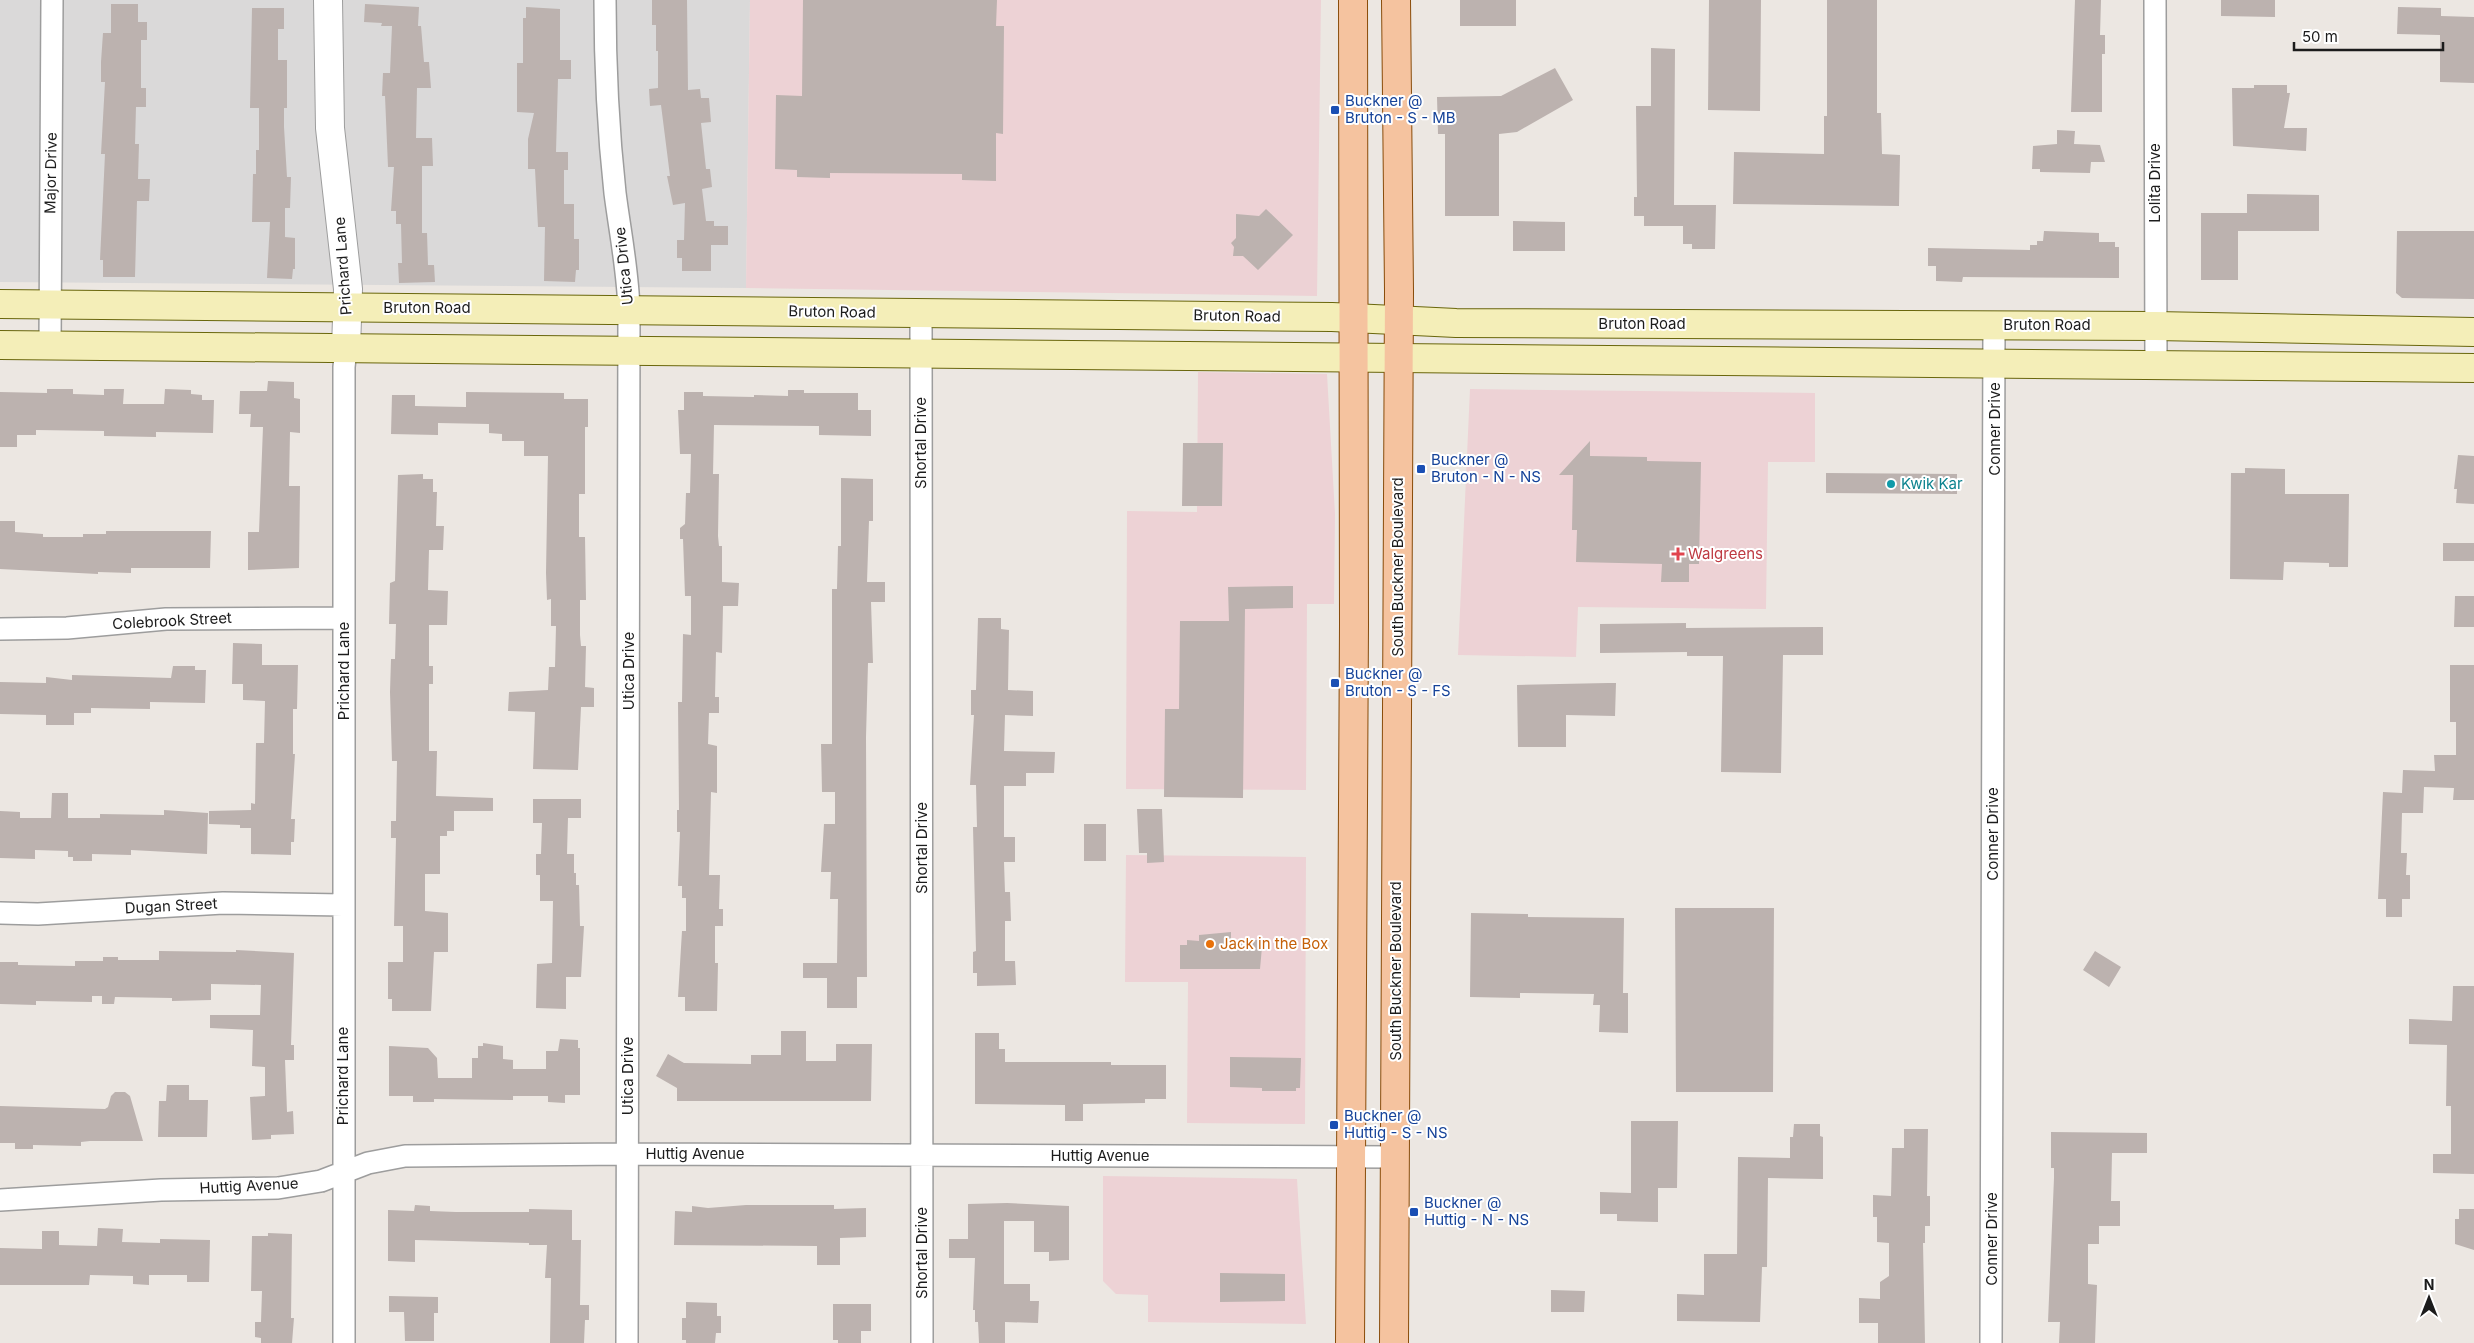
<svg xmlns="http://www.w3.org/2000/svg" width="2474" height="1343" viewBox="0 0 2474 1343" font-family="Inter,sans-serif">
  <rect width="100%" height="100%" fill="#ece7e2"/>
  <path fill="#dad9d9" d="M0 0H750L746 288 0 282Z"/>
  <path fill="#edd2d5" d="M750 0H1321L1317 296 746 288Z
    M1198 372 1327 374 1335 514 1334 604H1307L1306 790 1126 789 1127 511 1197 512Z
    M1470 389 1815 393V462H1768L1766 609 1578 607 1576 657 1458 655Z
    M1126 855 1306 857 1305 1124 1187 1123 1188 982H1125Z
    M1103 1176 1297 1179 1306 1324 1148 1322V1295L1116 1294 1103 1281Z"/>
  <path fill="#bcb2af" d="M652 0H687L688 90 700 89 701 98H709L711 122 701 123 706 169H710L712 187 702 189 706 221H714V226H728V245H711V271H682V258H677V240H684L685 203 673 205 667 176H670L661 105 650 106 649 89 658 88V51H656V25H652Z
    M803 0H997L996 26H1004L1003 134 996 133V181L962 180V174L830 173V178L797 177V170L775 169 776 95 802 96Z
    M1460 0H1516V26H1460Z
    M1709 0H1761L1760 111 1708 110Z
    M1827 0H1877V113H1881L1882 154 1900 155 1899 206 1733 204 1734 152 1824 154V116H1827Z
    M2075 0H2101L2100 35H2105V54H2102V112H2071Z
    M2221 0H2275V17L2221 16Z
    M111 4H138V22H147V40H141V88H146V107H136L135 144H139L138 179H150L149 201H137L135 277H103V260H100L105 154H101L105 82H101V62L103 33H111Z
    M365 4 419 7 418 26H421L424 62H429L431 88H417L416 138H432L433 166H422V233H427L428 265H434L435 282 399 283 398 263H402L401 224H396V211H391L394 167H388L385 96H382L383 73H390L392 26H381L382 23 364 22Z
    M526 7 560 9V60H571V79H558L556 152H568V170H564V204H574V239H579V270H576L575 282 544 281 545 227H538L535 169H528V139L534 113 517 112V63H523V18H526Z
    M2398 7 2441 8V16L2474 17V83L2440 82V35L2397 34Z
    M252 8H284V29H278V60H287V108H284V127L287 177H291L290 208H285V237L295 238V269H293L292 279 267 278 270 222H252L253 174H256V150H259V108H250Z
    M1651 48 1675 49 1674 205H1716L1715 249H1692V244H1683V226H1644V216H1634V197H1637L1636 106H1651Z
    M1555 68 1573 100 1517 132 1499 134V216H1445V134H1438L1437 97 1501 96Z
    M2254 85H2287V93H2290L2284 128H2307L2306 151 2233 146 2232 88H2254Z
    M2057 130 2075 131 2074 144 2100 145 2105 162H2091L2090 173 2040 172V169H2032L2033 146 2057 144Z
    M2247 194 2319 195V231H2238V280H2201V213H2247Z
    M1266 209 1293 235 1258 270 1243 256H1233L1234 247 1231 243 1236 238V214L1259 216Z
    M1513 221 1565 222V251H1513Z
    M2044 231 2099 233V242H2115V247H2119V278L1963 277 1962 282 1936 281V266H1928V248L2030 250V245H2037V241H2043Z
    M2397 231H2474V299L2402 298 2396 293Z
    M268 381 294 382V398L300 399V433L290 432 289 486H300L299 568 248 570V532H259L263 427H250L251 414H239L240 391H267Z
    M47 389H73V394L104 395V389H124L123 404H164L165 389 191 390V394L202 395V400H214L213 433 156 432V437L104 436V431L36 430V435H17V447H0V392L47 393Z
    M788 390H804V393H858V410H871V436L819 435V426L714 425 713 474H719L718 536 719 546H722V582L739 583 738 606H723L722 653 716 652 715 697H719V713H709L708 744 717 746V793L711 792 709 875H720L719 909H723V926H715V963H718L717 1011H685V997H678L682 931H686V898H682V886H678L680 832H677V810H679L678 702H682L683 634 691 635V596H685L683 539H680V528L685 524 686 493H690L691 454H680L678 410H684V392H703V396L754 397V395L788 396Z
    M466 392 564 393V399H588V427H585V494H579V537H585L586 600H580V635L581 646H586L585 687 594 688V707H581L578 770 533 769 535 712 508 711 509 692 548 690 549 667H555L556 626H551V599L547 600 546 573 548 456H524V441H502V434L489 433V424L438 423V435L391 434 392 395H415V406L466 407Z
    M1590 441V456L1647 457V461L1701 462 1699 564H1689V582H1661L1662 564 1576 562 1577 530H1572L1573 475H1559Z
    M1183 443H1223L1222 506H1182Z
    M2458 455 2474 456V504L2456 503 2457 489H2454Z
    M2245 468 2285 469V494H2349L2348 567H2329V563L2284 562 2283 580 2230 579 2231 473H2245Z
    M1826 473 1957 474V494L1826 493Z
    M423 474V479H433V492H437L436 526H444L443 550H429L428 590 448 591 447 625H429V666H433V684H429V751H437L436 796 493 798V811H454V831H447V836H440V874H425V911L448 913V952H434L431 1011H392V999H388V962H403V926H394L396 838H391V821H396L397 761H392L390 692 391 659H395L396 624H389L390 583 395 581 398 475Z
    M841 478 873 479V521H869L867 582H885V602H871L873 663H868L866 737 867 977H857V1008H827V978H803V963H837L838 899H830L831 872H821L824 824H835V792H822L821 744H832V589H837L838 546H841Z
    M0 521H15V532L43 534V537H83V534H106V531H211L210 568H131V573L98 572V574L0 569Z
    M2443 543H2474V561H2443Z
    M1293 586V608L1245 609 1243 798 1164 797 1165 709H1179L1180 621H1229L1228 587Z
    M2455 596H2474V627H2454Z
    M978 618H1001V629L1009 630 1008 690 1033 691V716L1005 715 1004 751 1055 752 1054 773H1026V786H1004V837H1015V862H1004L1005 892H1010L1011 921H1005V961H1015L1016 985 977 986V973H973V952L976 951 973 827H977L976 785H970L974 715H971V690H976Z
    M1686 623V628L1823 627V655H1783L1781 773 1721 772 1723 656H1687V652L1600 653V624Z
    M233 643 262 644V665H298L297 709H293V754H295L291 819H295L294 842H291V855L251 854V828H240V825L209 824V811L251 810V803L255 804 256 743H264L265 701 243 700V684H232Z
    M2450 665H2474V800H2453L2454 788 2424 787 2423 813H2402L2401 853H2407L2406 875H2410V899H2402V917H2386V899H2378L2383 792 2402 793 2403 770 2435 771 2434 755H2456V722H2450Z
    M173 666H195V670H206L205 703 150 702V709L91 708V713H74V725H46V715L0 714V682L46 683V677L72 680V675L171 678Z
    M1608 683H1616L1615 716 1566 715V747H1518L1517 685Z
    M52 793H68V818H100V814L164 815V810L208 813 207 854 131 850V855L92 854V861H73V857H68V851L35 850V859L0 858V811L20 812V818H51Z
    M533 799H581V818H568L567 854H574V873H576V885H579L580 926H584L581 977H566V1009L536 1008 537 964 552 963 553 901H540V875H536V854H541L542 823H533Z
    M1137 809H1162L1164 862 1147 863V853H1139Z
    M1084 824H1106V861H1084Z
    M1675 908H1774L1773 1092H1676Z
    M1471 913 1528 914V917L1624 918 1623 993H1628V1033L1599 1032 1600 1005H1593L1594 994 1520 993V998L1470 997Z
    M1231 932V940H1260V947H1262L1260 969H1180V945H1187V940L1199 941V935Z
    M236 950 294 953 291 1045H294V1060H285L287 1112 293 1111 294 1134 271 1135V1139L252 1140 250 1097 265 1096V1067L252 1066 253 1030 210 1028V1015H260L261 985 211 984V1000L172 1001V998L115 997 114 1004H102V996H92V1002L36 1001V1005L0 1004V962H18V965L75 966V961H103V957H118V960H159V951L236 952Z
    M2095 951 2121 967 2109 987 2083 970Z
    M2453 986H2474V1174L2433 1173V1154H2451V1106H2446L2447 1045 2409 1044V1019L2452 1021Z
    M781 1031H806V1061H836V1044H872L871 1101H677V1088L656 1076 668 1054 684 1063 751 1064V1055H781Z
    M975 1033H999V1049H1005V1062H1111V1065H1166V1099H1145V1103L1083 1104V1121H1065V1105L975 1104Z
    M560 1039 578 1040V1048H580V1095H565V1103L548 1102V1096H513V1100L434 1099V1102H413V1096H389V1046L428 1048 437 1058 438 1078H472V1058H478V1046H483V1043L503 1046V1059L513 1060V1069H546V1051H558Z
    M1230 1057 1301 1058 1300 1088H1296V1091H1262V1088L1230 1087Z
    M167 1085H189V1100H208L207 1137H158L159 1101H166Z
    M115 1092H125L130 1096 143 1141H90L81 1142V1146L33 1145V1149H15V1143H0V1106L105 1109 108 1107 111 1096Z
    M1631 1121H1678L1677 1188H1658V1222L1617 1221V1214H1600V1192L1631 1193Z
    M1794 1124H1820V1136L1823 1137V1179L1768 1178 1767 1267H1762L1760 1322 1677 1321V1294L1704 1295V1254H1737L1738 1157 1790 1158V1137H1793Z
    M1904 1129H1928L1927 1196H1930V1226H1925V1243H1923L1925 1343H1878V1323H1859V1298L1880 1299V1282L1889 1276V1243L1877 1242V1217H1873V1195L1891 1196 1892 1148H1904Z
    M2051 1132 2147 1133V1153H2112L2111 1201H2120V1226H2099V1244H2088V1284L2097 1285 2095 1343H2059L2060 1322H2048L2054 1178V1168H2051Z
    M1007 1203 1069 1206V1260L1049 1261V1252H1034V1221H1004V1284H1030V1301H1039L1038 1323 1005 1322V1343H979L978 1322H975V1310H973L975 1258H949V1239H968V1204Z
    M415 1205 430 1206V1211L456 1212H529V1209L572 1210V1240H581L580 1305H589V1320H585L584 1343H550L551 1278H545L547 1245H529V1243L415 1240V1262L388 1261V1210L414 1211Z
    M746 1205H834V1209L866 1208V1237L840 1238V1265H817V1246L674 1245 675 1211 692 1212V1206L708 1208Z
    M2459 1209H2474V1250L2455 1244V1219H2459Z
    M98 1228 123 1229 122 1242 160 1243V1239L210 1240 209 1282H187V1275H149V1285L133 1284V1276L90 1275 89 1285H0V1248L42 1249V1231H59V1245L97 1246Z
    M268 1233 292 1234 291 1318H294L292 1343H261V1338L255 1337V1322H261L262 1291H251L252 1236H268Z
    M1220 1273 1285 1274V1301L1220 1302Z
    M1551 1290 1585 1291 1584 1312H1551Z
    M389 1296 438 1297V1313H434V1341H405L404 1312H389Z
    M686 1302 717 1303V1316H721V1333H716L715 1343H686V1340H682V1318H686Z
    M833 1304H871V1331H861V1343H838V1340H833Z"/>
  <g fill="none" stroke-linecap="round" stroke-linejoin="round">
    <defs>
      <path id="minor" d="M605 0C605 64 608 129 615 193 620 232 628 271 629 310L627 1343
        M2155 0 2156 366
        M921 312 922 1343
        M50 345 52 0
        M0 629 67 628 166 619 344 618
        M0 913 38 914 223 903 343 905
        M0 1200 161 1190 278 1188 321 1181 368 1163 405 1156 628 1154 1395 1157
        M344 1343V367L346 348
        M1991 1343 1994 325"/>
      <path id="tertiary" d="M328 0 330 128 348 289 346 348"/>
      <path id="secondary" d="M0 304 1332 317 1456 323 2155 326 2474 332
        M0 345 2474 368"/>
      <path id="primary" d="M1350 1343 1354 624 1353 0
        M1394 1343 1399 291 1396 0"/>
    </defs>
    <use href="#minor" stroke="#9d9d9d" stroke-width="24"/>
    <use href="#tertiary" stroke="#9d9d9d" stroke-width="30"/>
    <use href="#secondary" stroke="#69660c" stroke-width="30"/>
    <use href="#primary" stroke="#894c0a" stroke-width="30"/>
    <use href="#minor" stroke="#fff" stroke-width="21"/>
    <use href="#tertiary" stroke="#fff" stroke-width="28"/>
    <use href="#secondary" stroke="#f4eeb8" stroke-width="28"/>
    <use href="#primary" stroke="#f5c39f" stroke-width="28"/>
  </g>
  <g fill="#1a4fb4" stroke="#fff" stroke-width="2">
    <rect x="1330" y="105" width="10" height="10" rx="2.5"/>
    <rect x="1416" y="464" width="10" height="10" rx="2.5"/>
    <rect x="1330" y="678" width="10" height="10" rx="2.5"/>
    <rect x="1329" y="1120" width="10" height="10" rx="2.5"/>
    <rect x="1409" y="1207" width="10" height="10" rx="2.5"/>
  </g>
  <circle fill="#0f9aa8" stroke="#fff" stroke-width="2" cx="1891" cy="484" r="5"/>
  <path fill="#e0444e" stroke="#fff" stroke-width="2" d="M1675.5 546.5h5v5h5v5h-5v5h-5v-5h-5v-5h5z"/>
  <circle fill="#e8710a" stroke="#fff" stroke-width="2" cx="1210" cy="944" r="5"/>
  <g text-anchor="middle" stroke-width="4" stroke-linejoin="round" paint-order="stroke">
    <g font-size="15" fill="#164399" stroke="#fff" text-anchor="start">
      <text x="1345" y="106">Buckner @<tspan x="1345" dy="17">Bruton - S - MB</tspan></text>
      <text x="1431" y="465">Buckner @<tspan x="1431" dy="17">Bruton - N - NS</tspan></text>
      <text x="1345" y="679">Buckner @<tspan x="1345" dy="17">Bruton - S - FS</tspan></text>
      <text x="1344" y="1121">Buckner @<tspan x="1344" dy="17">Huttig - S - NS</tspan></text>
      <text x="1424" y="1208">Buckner @<tspan x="1424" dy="17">Huttig - N - NS</tspan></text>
    </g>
    <g font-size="15" fill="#1c1c1c" stroke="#fff">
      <text transform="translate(51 173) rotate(-89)" y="5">Major Drive</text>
      <text transform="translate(2155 183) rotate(-90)" y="5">Lolita Drive</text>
      <text transform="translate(343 266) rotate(-94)" y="5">Prichard Lane</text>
      <text transform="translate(624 266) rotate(-96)" y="5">Utica Drive</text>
      <text x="427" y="313">Bruton Road</text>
      <text transform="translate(832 312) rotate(1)" y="5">Bruton Road</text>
      <text transform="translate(1237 316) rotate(1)" y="5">Bruton Road</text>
      <text x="1642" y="329">Bruton Road</text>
      <text x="2047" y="330">Bruton Road</text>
      <text transform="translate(1995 429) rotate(-90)" y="5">Conner Drive</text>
      <text transform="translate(921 443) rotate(-90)" y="5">Shortal Drive</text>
      <text transform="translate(1398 567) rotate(-90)" y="5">South Buckner Boulevard</text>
      <text transform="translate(172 621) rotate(-3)" y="5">Colebrook Street</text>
      <text transform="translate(344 671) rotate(-90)" y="5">Prichard Lane</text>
      <text transform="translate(629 671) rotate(-90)" y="5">Utica Drive</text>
      <text transform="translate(1993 834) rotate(-90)" y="5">Conner Drive</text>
      <text transform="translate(922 848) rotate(-90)" y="5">Shortal Drive</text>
      <text transform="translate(171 906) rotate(-3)" y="5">Dugan Street</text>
      <text transform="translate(1396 971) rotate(-90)" y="5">South Buckner Boulevard</text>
      <text transform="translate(343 1076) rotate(-90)" y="5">Prichard Lane</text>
      <text transform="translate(628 1076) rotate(-90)" y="5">Utica Drive</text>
      <text x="695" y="1159">Huttig Avenue</text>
      <text x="1100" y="1161">Huttig Avenue</text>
      <text transform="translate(249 1186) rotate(-3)" y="5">Huttig Avenue</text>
      <text transform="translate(1992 1239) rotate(-90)" y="5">Conner Drive</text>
      <text transform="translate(922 1253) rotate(-90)" y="5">Shortal Drive</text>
    </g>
    <g font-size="15" fill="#0d838f" stroke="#fff" text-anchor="start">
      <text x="1901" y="489">Kwik Kar</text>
    </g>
    <g font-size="15" fill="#be3a42" stroke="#fff" text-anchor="start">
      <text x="1688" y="559">Walgreens</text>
    </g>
    <g font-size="15" fill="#c56008" stroke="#fff" text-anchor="start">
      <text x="1220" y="949">Jack in the Box</text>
    </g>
  </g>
  <g transform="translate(2429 1298)" stroke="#ffffff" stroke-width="4" paint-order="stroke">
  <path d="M0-4L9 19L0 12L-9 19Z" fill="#1c1c1c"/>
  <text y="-8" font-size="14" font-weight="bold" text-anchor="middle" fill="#1c1c1c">N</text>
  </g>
  <path d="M2294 42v8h149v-8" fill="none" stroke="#1c1c1c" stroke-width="2.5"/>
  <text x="2302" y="42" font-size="15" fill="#1c1c1c" stroke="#ffffff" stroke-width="4" paint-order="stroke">50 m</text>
</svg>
